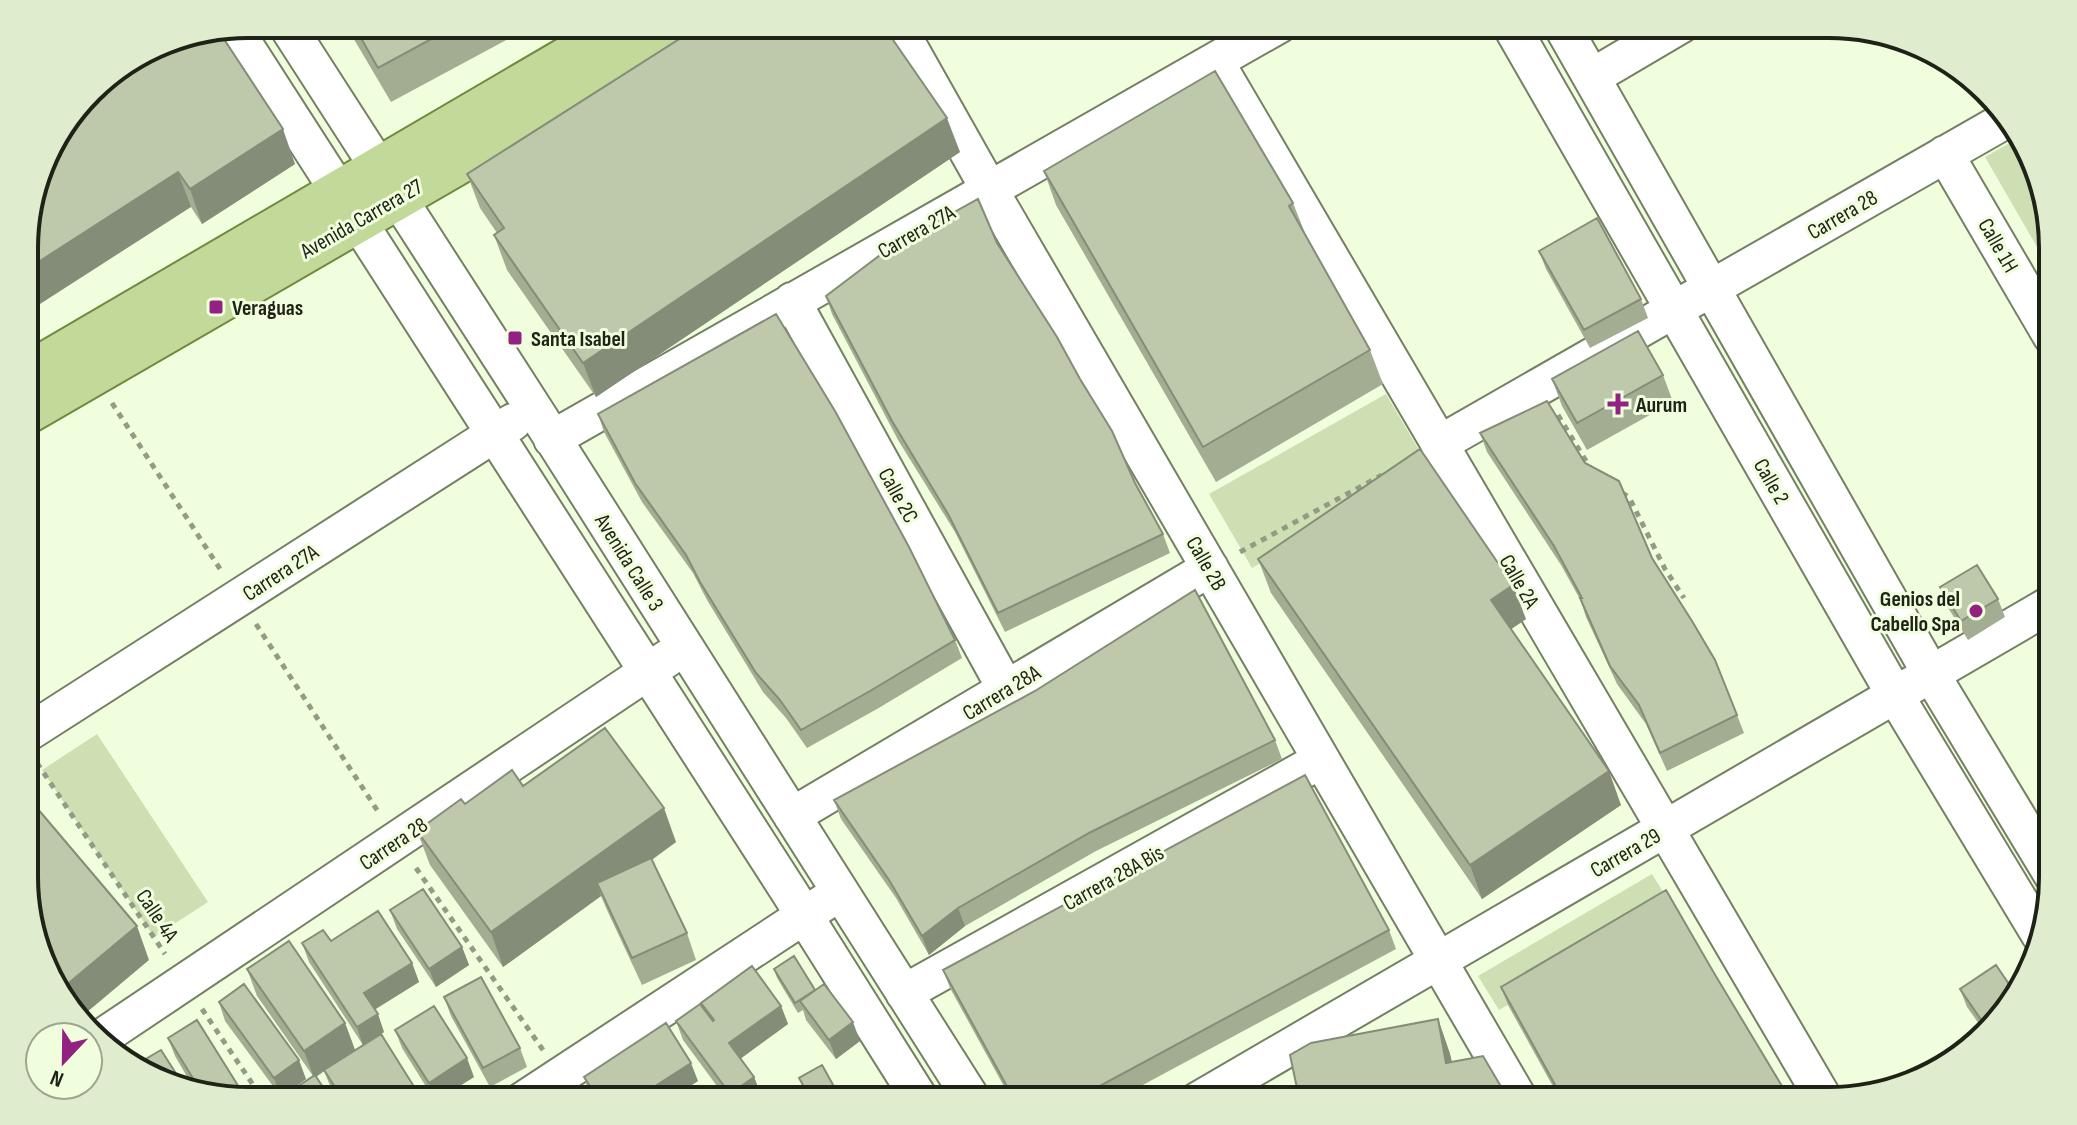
<svg xmlns="http://www.w3.org/2000/svg" width="2077" height="1125" viewBox="0 0 2077 1125" font-family="'Sofia Sans Condensed',sans-serif">
  <rect width="100%" height="100%" fill="#f0fedd"/>
  <path fill="#cee0b3" d="M2020 137 2052 233V273L1985 157Z
    M1386 394 1429 467 1252 568 1209 494Z
    M97 734 208 902 154 937 42 770Z
    M1652 874 1673 908 1499 1010 1478 976Z"/>
  <g fill="none" stroke-linecap="round" stroke-linejoin="round">
    <defs>
      <path id="minor" d="M286 24 534 409 973 1101
        M896 24 989 189 1520 1101
        M1510 24 1895 695 2040 935
        M1561 24 1931 674 2053 876
        M233 27 790 893 921 1101
        M1215 61 1825 1101
        M1592 77 1682 24
        M1945 154 2052 337
        M792 301 1006 689
        M552 439 1280 24
        M1439 444 2009 118
        M26 734 513 422
        M792 816 1210 568
        M904 993 1321 760
        M101 1038 668 658
        M522 1101 825 902
        M1197 1101 2053 603"/>
      <path id="major" d="M26 376 628 24
        M26 412 696 24"/>
    </defs>
    <use href="#minor" stroke="#748063" stroke-width="40"/>
    <use href="#major" stroke="#70893f" stroke-width="48"/>
    <path stroke="#929c84" stroke-width="5" stroke-dasharray="6 6" stroke-linecap="butt" d="M112 403 222 572
      M1558 415 1592 471
      M1622 493 1629 497 1665 569 1684 598
      M1240 552 1382 475
      M256 624 379 813
      M37 763 165 954
      M416 868 543 1050
      M202 1009 264 1101"/>
    <use href="#minor" stroke="#fff" stroke-width="36"/>
    <use href="#major" stroke="#c3d999" stroke-width="44"/>
  </g>
  <path fill="#a3ad92" d="M345 24H536L391 102Z
    M703 24H884L883 25 960 152 596 397 507 270 494 235 497 233 480 208 467 174Z
    M47 148 295 164 202 224 191 207Z
    M1044 171 1293 203 1305 233 1370 350 1383 384 1216 482 1056 205Z
    M997 243 1135 483 1163 534 1170 553 1005 632 955 532 898 440 832 314 826 296Z
    M1539 251 1641 299 1648 318 1590 348 1546 269Z
    M1663 375 1673 402 1587 450 1562 406 1552 379Z
    M598 414 955 640 962 658 877 709 807 748 786 718 763 692 707 600 693 573 642 502 604 432Z
    M1480 433 1585 463 1652 558 1737 715 1744 733 1667 771 1646 724 1617 684 1586 617 1581 601 1561 565 1487 452Z
    M1258 559 1526 619 1511 629 1621 805 1482 899 1271 593Z
    M1940 587 1998 599 2005 617 1968 640 1947 606Z
    M1275 740 1282 759 1096 851 965 926 929 955 896 898 841 819 834 800Z
    M523 786 676 842 652 860 687 933 696 960 642 985 607 910 601 896 503 967 430 865 417 831 465 804Z
    M390 910 462 947 469 965 436 987 397 929Z
    M1389 930 1396 949 1113 1101H1012L950 988 943 970Z
    M331 941 412 963 419 982 375 1009 384 1032 381 1034 423 1101H339L331 1088 324 1071 316 1077 332 1101H284L282 1097 313 1076 257 996 247 969 345 1023 355 1050 363 1045 309 962 302 943Z
    M774 969 815 990 860 1041 836 1059 806 1020 803 1010 798 1013 777 978Z
    M1714 973 1791 1101H1561L1508 1005 1501 987Z
    M1960 989 2017 996 1984 1031 1967 1007Z
    M444 997 520 1048 527 1067 490 1087 451 1016Z
    M219 1002 306 1079 281 1097 225 1021Z
    M701 1003 781 1006 788 1024 741 1058 754 1077 761 1095 753 1101H728L683 1040 676 1021 703 1008Z
    M1438 1019 1450 1054 1452 1062 1503 1090 1507 1101H1286L1282 1091 1297 1088Z
    M395 1030 474 1077 435 1101 402 1048Z
    M168 1038 242 1092 245 1100 193 1087 175 1056Z
    M584 1077 698 1081 667 1101H594L590 1095Z
    M799 1078 842 1101H808Z"/>
  <path fill="#848d77" d="M947 118 960 152 596 397 583 363Z
    M283 129 295 164 202 224 190 189Z
    M178 172 191 207 26 313V270Z
    M1513 585 1526 619 1504 634 1491 600Z
    M1609 771 1621 805 1482 899 1470 865Z
    M664 808 676 842 602 895 597 883 601 896 503 967 491 932Z
    M958 908 965 926 929 955 922 936Z
    M137 926 149 960 80 1018 61 1001 58 992Z
    M462 947 469 965 436 987 429 969Z
    M412 963 419 982 371 1012 364 993Z
    M781 1006 788 1024 736 1062 729 1043Z
    M2001 1012 1986 1028 1984 1024Z
    M378 1014 384 1032 363 1046 357 1027Z
    M1438 1019 1450 1054 1459 1097 1446 1063Z
    M853 1022 860 1041 836 1059 829 1040Z
    M345 1023 355 1050 314 1078 304 1051Z
    M467 1058 474 1077 436 1101 429 1083Z
    M299 1060 306 1079 281 1097 274 1078Z
    M691 1063 698 1081 667 1101H632Z
    M754 1077 761 1095 753 1101H733L730 1094Z
    M242 1092 245 1100 234 1097Z"/>
  <path fill="#bdc9aa" stroke="#848d77" stroke-width="2" d="M353 24H459L378 68Z
    M703 24H882L947 118 583 363 494 235 504 228 467 174Z
    M218 30 283 129 190 189 178 172 26 270V219L47 148 100 80 163 41Z
    M1215 71 1293 203 1289 206 1370 350 1203 447 1044 171Z
    M978 199 997 243 1057 337 1080 379 1112 431 1135 483 1163 534 998 613 948 514 892 421 826 296 888 249Z
    M1597 218 1641 299 1584 330 1539 251Z
    M776 314 835 411 909 547 955 640 870 691 801 730 780 700 756 673 700 582 686 555 635 483 598 414Z
    M1638 331 1663 375 1577 423 1552 379Z
    M1547 401 1585 463 1619 481 1652 558 1692 621 1715 660 1737 715 1660 753 1639 705 1610 666 1580 598H1582L1554 546 1480 433Z
    M1420 449 1513 585 1491 600 1609 771 1470 865 1258 559Z
    M1977 565 1998 599 1961 621 1940 587Z
    M1195 590 1275 740 1089 833 958 908 922 936 889 880 834 800 1035 691Z
    M605 728 664 808 491 932 417 831 461 799 465 804 512 770 523 786Z
    M1305 775 1389 930 1072 1101H1015L943 970Z
    M26 795 137 926 58 992 26 906Z
    M651 858 687 933 632 958 597 883Z
    M423 889 462 947 429 969 390 910Z
    M1666 890 1714 973 1791 1101H1564L1501 987Z
    M378 911 412 963 364 993 378 1014 357 1027 302 943 323 930 331 941Z
    M289 941 345 1023 304 1051 247 969Z
    M794 956 815 990 795 1003 774 969Z
    M1996 965 2017 996 2001 1012 1984 1024 1960 989Z
    M752 966 781 1006 729 1043 754 1077 730 1094 676 1021 700 1004 713 1021 714 1020 701 1003Z
    M481 977 520 1048 483 1068 444 997Z
    M244 984 299 1060 274 1078 219 1002Z
    M824 984 853 1022 829 1040 800 1001Z
    M434 1006 467 1058 429 1083 395 1030Z
    M1438 1019 1446 1063 1483 1056 1503 1090 1485 1101H1288L1282 1091 1297 1088 1290 1055 1311 1043Z
    M197 1020 242 1092 234 1097 199 1088 168 1038Z
    M666 1023 691 1063 632 1101H600L584 1077Z
    M381 1034 423 1101H344L324 1070Z
    M161 1050 182 1083 136 1071 132 1067Z
    M822 1065 842 1101H812L799 1078Z
    M315 1075 332 1101H285L282 1097Z
    M558 1088 566 1101H537Z"/>
  <g fill="#932181" stroke="#f0fedd" stroke-width="3">
    <rect x="208" y="299" width="16" height="16" rx="4"/>
    <rect x="507" y="330" width="16" height="16" rx="4"/>
    <path d="M1614 392h8v8h8v8h-8v8h-8v-8h-8v-8h8z"/>
    <circle cx="1976" cy="611" r="8"/>
  </g>
  <g text-anchor="middle" stroke-width="6" stroke-linejoin="round" paint-order="stroke">
    <g font-size="22" fill="#1f2317" stroke="#f0fedd">
      <text transform="translate(1842 214) rotate(-30)" y="8">Carrera 28</text>
      <text transform="translate(361 218) rotate(-30)" y="8">Avenida Carrera 27</text>
      <text transform="translate(916 231) rotate(-30)" y="8">Carrera 27A</text>
      <text transform="translate(1999 245) rotate(60)" y="8">Calle 1H</text>
      <text transform="translate(1772 481) rotate(60)" y="8">Calle 2</text>
      <text transform="translate(899 495) rotate(61)" y="8">Calle 2C</text>
      <text transform="translate(630 562) rotate(58)" y="8">Avenida Calle 3</text>
      <text transform="translate(1207 563) rotate(60)" y="8">Calle 2B</text>
      <text transform="translate(280 572) rotate(-33)" y="8">Carrera 27A</text>
      <text transform="translate(1520 581) rotate(60)" y="8">Calle 2A</text>
      <text transform="translate(1001 692) rotate(-31)" y="8">Carrera 28A</text>
      <text transform="translate(393 843) rotate(-34)" y="8">Carrera 28</text>
      <text transform="translate(1625 852) rotate(-30)" y="8">Carrera 29</text>
      <text transform="translate(1113 877) rotate(-29)" y="8">Carrera 28A Bis</text>
      <text transform="translate(158 915) rotate(56)" y="8">Calle 4A</text>
    </g>
    <g font-size="22" font-weight="bold" fill="#1f2317" stroke="#f0fedd" text-anchor="start">
      <text x="232" y="315">Veraguas</text>
      <text x="531" y="346">Santa Isabel</text>
      <text x="1636" y="412">Aurum</text>
      <text x="1960" y="606" text-anchor="end">Genios del<tspan x="1960" dy="25">Cabello Spa</tspan></text>
    </g>
  </g>
  <path d="M0 0H2077V1125H0ZM248 38H1829A210 210 0 0 1 2039 248V877A210 210 0 0 1 1829 1087H248A210 210 0 0 1 38 877V248A210 210 0 0 1 248 38Z" fill="#dfeccd" fill-rule="evenodd"/>
  <path fill="none" stroke="#1f2317" stroke-width="4" d="M248 38H1829A210 210 0 0 1 2039 248V877A210 210 0 0 1 1829 1087H248A210 210 0 0 1 38 877V248A210 210 0 0 1 248 38Z"/>
  <g transform="translate(64 1061) rotate(202)"><circle r="38" fill="#f0fedd" stroke="#9ca68e" stroke-width="2"/>
  <path d="M0-6L14 30L0 20L-14 30Z" fill="#932181"/>
  <text y="-12" font-size="22" font-weight="bold" text-anchor="middle" fill="#1f2317">N</text>
  </g>
</svg>
